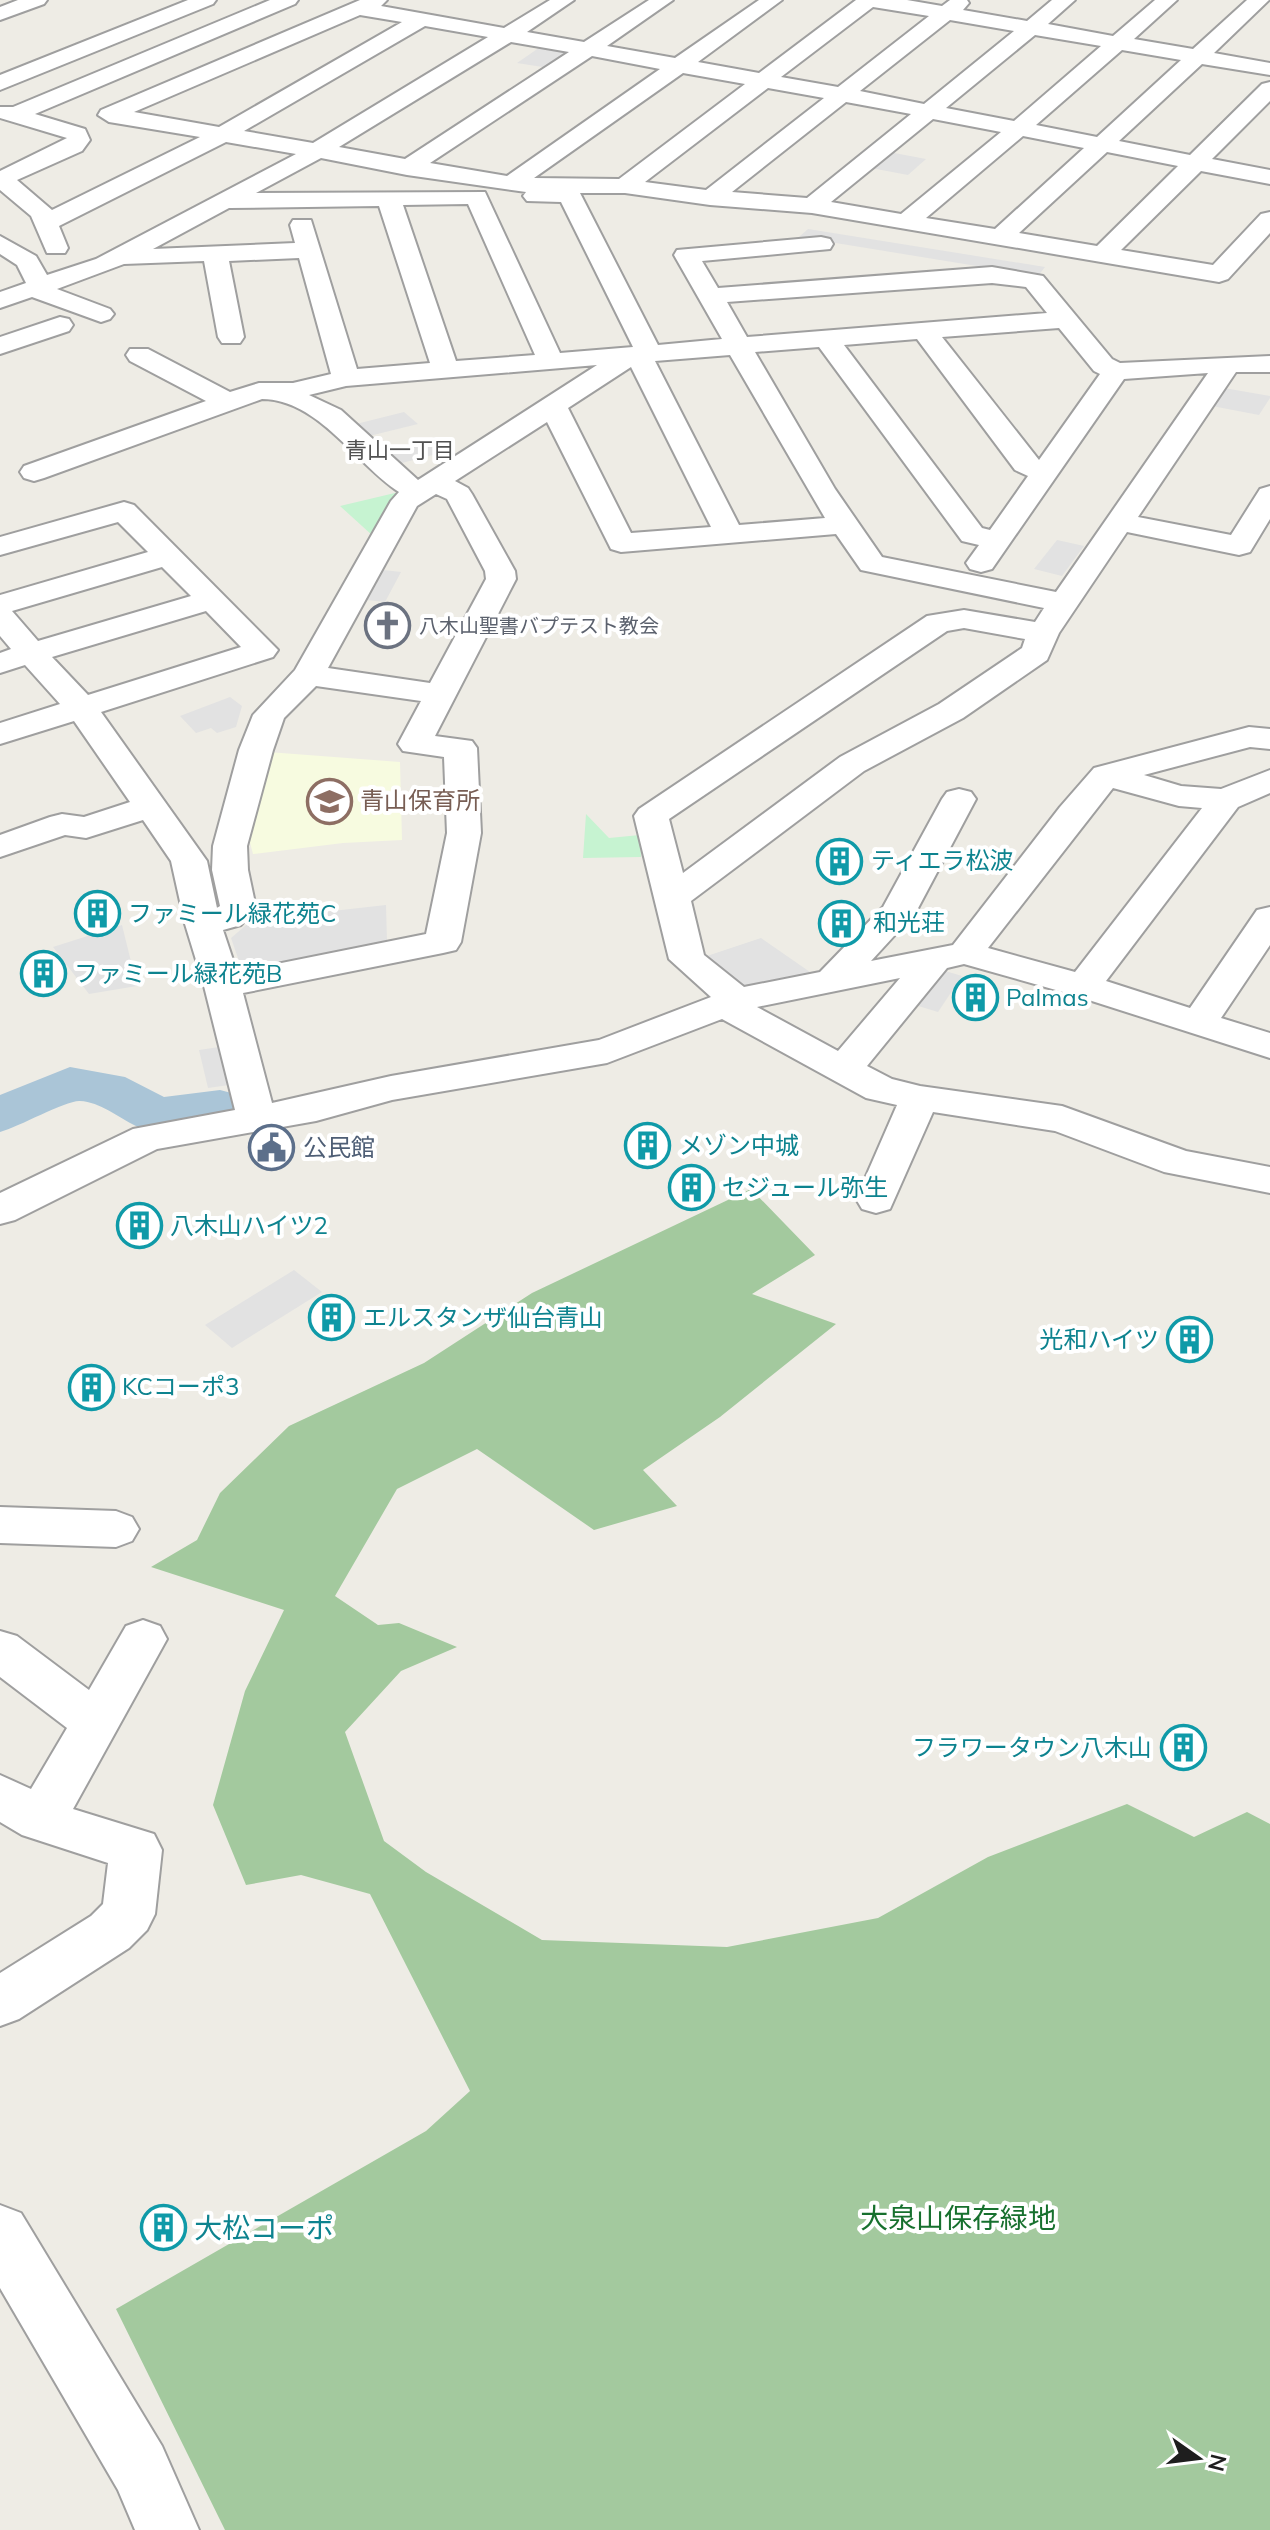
<svg xmlns="http://www.w3.org/2000/svg" width="1270" height="2530" viewBox="0 0 1270 2530" font-family="Mulish,'Noto Sans JP',sans-serif">
  <rect width="100%" height="100%" fill="#eeece5"/>
  <path fill="#f7fbe0" d="M268 752 400 762 402 840 343 843 253 854 249 839Z"/>
  <path fill="#a3c99e" d="M751 1189 815 1255 752 1294 836 1324 720 1417 643 1470 677 1506 594 1530 477 1449 397 1489 335 1596 378 1625 399 1623 457 1647 401 1671 345 1732 384 1841 426 1872 542 1940 727 1947 878 1918 988 1857 1127 1804 1194 1837 1247 1812 1270 1824V2530H225L116 2309 426 2131 470 2091 370 1894 301 1875 246 1885 213 1805 245 1691 284 1610 151 1567 197 1540 220 1493 289 1426 424 1363 532 1293Z"/>
  <path fill="#c6f3d1" d="M399 492 373 536 340 506Z
    M586 814 609 838 640 835 641 857 583 858Z"/>
  <path fill="#e2e2e2" d="M543 45 572 53 549 68 517 63Z
    M889 152 926 159 908 175 871 168Z
    M808 229 1045 267 1038 276 799 237Z
    M1224 388 1270 396V398L1259 415 1212 406Z
    M404 412 418 424 361 438 348 426Z
    M437 437 452 450 394 465 379 452Z
    M1057 540 1084 546 1062 576 1034 569Z
    M383 570 401 572 385 602 367 600Z
    M230 697 242 706 236 727 217 733 211 728 196 733 180 716Z
    M386 905 387 942 256 970 241 967 231 938 252 920Z
    M122 925 137 986 89 994 53 947Z
    M761 938 810 972 744 993 701 958Z
    M942 970 962 976 938 1012 915 1005Z
    M219 1047 229 1085 208 1088 199 1050Z
    M294 1270 322 1292 232 1348 205 1325Z"/>
  <g fill="none" stroke-linecap="round" stroke-linejoin="round">
    <path fill="#aac5d7" fill-rule="evenodd" d="M70 1067 125 1077 164 1097 220 1090 239 1095 246 1107 239 1119C209 1127 165 1139 136 1126 118 1117 100 1102 80 1101 66 1100 19 1127 0 1132V1095Z"/>
    <defs>
      <path id="minor" d="M18 0H47L44 4 0 20V7Z
        M188 0H216L213 4 0 90V75Z
        M270 0H298L295 4 35 114 85 129 90 140 82 151 17 180 52 210 200 137 109 122 98 115 101 110 360 0H387L381 6 504 28 550 0H574L527 32 584 42 649 0H673L607 46 675 58 759 0H782L698 62 759 73 856 0H907L942 6 950 0H967L969 3 963 10 1027 21 1052 0H1075L1048 24 1113 36 1155 0H1177L1134 39 1193 49 1247 0H1269L1214 53 1270 63V75L1202 64 1119 141 1190 155 1262 84 1270 82V101L1212 159 1270 170V184L1201 171 1121 250 1213 265 1261 214 1270 212V233L1228 279 1219 282 812 213 710 205 625 193H580L658 345 722 339 674 255 677 250 821 237 830 239 833 244 830 249 702 261 718 288 992 267 1043 276 1112 359 1120 363 1270 356V372H1236L1138 517 1231 535 1260 489 1270 486V519L1250 552 1239 555 1127 532 1059 633 1047 660 963 718 864 771 691 901 704 955 744 987 820 972 883 907 942 799 947 792 959 789 971 792 976 799 916 912 871 961 953 945 1060 807 1094 768 1249 727 1270 729V749L1250 747 1144 775 1181 786 1221 789 1270 770V793L1238 807 1106 981 1190 1008 1257 910 1270 907V945L1221 1018 1270 1033V1058L1070 994 964 964 947 968 867 1066 892 1079 920 1086 1062 1106 1186 1151 1270 1167V1193L1164 1172 1055 1131 933 1112 890 1209 876 1213 862 1209 856 1199 897 1105 866 1098 722 1019 607 1063 392 1100 316 1121 157 1149 15 1220 0 1224V1193L133 1129 235 1110 204 986 185 924 171 861 143 820 86 838 65 835 0 857V835L50 817 62 814 84 817 130 802 74 721 0 744V723L60 704 25 665 0 673V653L11 649 0 636V595L148 552 118 522 0 555V537L124 502 134 505 278 650 273 657 101 712 207 861 217 908 220 906 212 870 213 846 239 750 253 715 295 670 391 501 399 492C357 465 318 399 262 399L44 478 34 481 24 478 20 472 24 466 206 401 130 361 126 355 130 349H148L230 392 259 383H293L331 374 299 258 229 261 244 337 240 343H222L218 337 204 261 124 264 57 289 110 309 114 314 110 319 101 322 32 297 0 308V292L26 283 17 265 0 254V236L36 256 47 275 96 259 296 154 226 142 59 226 68 248 65 253H47L31 216 0 190V171L67 138 0 118V107H13ZM873 7 929 16 838 87 781 77ZM360 15 402 22 219 127 134 112ZM950 20 1014 31 924 104 860 91ZM425 26 488 37 313 143 244 131ZM1035 35 1101 46 1014 121 946 108ZM511 42 569 52 405 159 339 147ZM1122 50 1181 60 1097 137 1036 125ZM592 56 660 69 507 176 430 163ZM683 73 745 84 619 179 534 178ZM768 88 824 98 706 190 645 182ZM846 102 911 114 807 198 732 192ZM933 119 1001 132 901 214 831 202ZM1023 136 1084 148 995 229 926 218ZM1107 152 1178 166 1097 246 1019 233ZM321 158 407 175 526 192 523 196 527 201 561 202 633 347 560 353 485 192 256 193ZM468 204 535 355 456 361 403 205ZM379 206 430 363 357 369 311 220H293L290 225 295 243 153 249 229 208ZM992 283 1026 287 1047 313 747 337 727 302ZM1059 328 1094 371 1100 374 1039 460 942 337ZM917 339 1015 470 1028 476 990 530 982 528 844 345ZM819 347 962 541 979 545 966 563 970 569 981 572 992 569 1124 379 1208 373 1056 592 882 557 835 489 755 352ZM730 355 825 518 739 525 655 361ZM597 365 418 480 341 410 309 395 346 386ZM631 367 711 527 631 533 568 408ZM547 422 611 549 621 552 836 534 861 570 1044 608 1035 622 964 610 927 616 639 809 634 816 669 959 711 997 599 1040 391 1076 272 1103 243 993 443 953 456 950 461 942 481 833 477 748 472 741 435 736 516 579 515 571 472 494 468 488 455 481ZM436 494 447 499 485 571 486 579 430 683 328 668 417 506ZM162 567 191 596 38 641 12 611ZM206 611 241 647 88 695 52 657ZM964 628 1025 639 1022 648 939 704 840 757 683 873 669 819 947 631ZM316 686 421 701 398 744 403 751 444 757 447 833 426 934 237 972 223 930 241 925 256 908 248 870 247 846 273 750 284 718ZM1113 788 1179 806 1202 808 1075 972 988 948ZM900 978 838 1051 757 1007Z
        M60 317 69 319 73 325 69 331 0 354V337Z
        M0 1507 116 1511 132 1517 139 1529 132 1541 116 1547 0 1543Z
        M143 1620 160 1626 167 1639 73 1809 154 1834 162 1850 155 1914 147 1930 129 1948 19 2019 0 2026V1973L91 1916 103 1904 108 1863 22 1835 0 1822V1775L31 1789 67 1728 0 1677V1631L17 1636 89 1690 126 1626Z
        M0 2205 21 2213 162 2446 199 2530H135L118 2490 0 2288Z"/>
    </defs>
    <use href="#minor" stroke="#9f9f9f" stroke-width="4"/>
    <use href="#minor" fill="#fff" fill-rule="evenodd"/>
  </g>
  <defs>
    <symbol id="church-ring" viewBox="-11 -11 22 22"><circle r="9.5" fill="#fff" stroke="#6b7280" stroke-width="1.5"/><path d="M-1.2-6h2.4v3.5h3.3v2.4h-3.3V6h-2.4V-.1h-3.3v-2.4h3.3Z" fill="#6b7280"/></symbol>
    <symbol id="school-ring" viewBox="-11 -11 22 22"><circle r="9.5" fill="#fff" stroke="#8d6e63" stroke-width="1.5"/><path d="M0-5L7-2L0 1L-7-2ZM-4 1L0 2.5L4 1V4Q0 6-4 4Z" fill="#8d6e63"/></symbol>
    <symbol id="building-ring" viewBox="-11 -11 22 22"><circle r="9.5" fill="#fff" stroke="#0f9aa8" stroke-width="1.5"/><path d="M-4-6H4V6H1V3H-1V6H-4ZM-2.5-4.3h1.7v1.8h-1.7ZM.8-4.3h1.7v1.8H.8ZM-2.5-1h1.7V.8h-1.7ZM.8-1h1.7V.8H.8Z" fill="#0f9aa8"/></symbol>
    <symbol id="civic-ring" viewBox="-11 -11 22 22"><circle r="9.5" fill="#fff" stroke="#5c6f8a" stroke-width="1.5"/><path d="M-.6-6.5H3V-4.5H.6V-3L4-1V1h2V6H-6V1h2V-1L-.6-3ZM-1.2 2.5V6h2.4V2.5Z" fill="#5c6f8a"/></symbol>
  </defs>
  <g fill-rule="evenodd">
    <use href="#church-ring" x="362" y="600" width="51" height="51"/>
    <use href="#school-ring" x="304" y="776" width="51" height="51"/>
    <use href="#building-ring" x="814" y="836" width="51" height="51"/>
    <use href="#building-ring" x="72" y="888" width="51" height="51"/>
    <use href="#building-ring" x="816" y="898" width="51" height="51"/>
    <use href="#building-ring" x="18" y="948" width="51" height="51"/>
    <use href="#building-ring" x="950" y="972" width="51" height="51"/>
    <use href="#building-ring" x="622" y="1120" width="51" height="51"/>
    <use href="#civic-ring" x="246" y="1122" width="51" height="51"/>
    <use href="#building-ring" x="666" y="1162" width="51" height="51"/>
    <use href="#building-ring" x="114" y="1200" width="51" height="51"/>
    <use href="#building-ring" x="306" y="1292" width="51" height="51"/>
    <use href="#building-ring" x="1164" y="1314" width="51" height="51"/>
    <use href="#building-ring" x="66" y="1362" width="51" height="51"/>
    <use href="#building-ring" x="1158" y="1722" width="51" height="51"/>
    <use href="#building-ring" x="138" y="2202" width="51" height="51"/>
  </g>
  <g text-anchor="middle" stroke-width="8" stroke-linejoin="round" paint-order="stroke">
    <g font-size="20" fill="#5b616d" stroke="#fff" text-anchor="start">
      <text x="419" y="633">八木山聖書バプテスト教会</text>
    </g>
    <g font-size="22" fill="#515151" stroke="#fff">
      <text x="400" y="458">青山一丁目</text>
    </g>
    <g font-size="24" fill="#785e54" stroke="#fff" text-anchor="start">
      <text x="360" y="809">青山保育所</text>
    </g>
    <g font-size="24" fill="#0d838f" stroke="#fff" text-anchor="start">
      <text x="871" y="869">ティエラ松波</text>
      <text x="128" y="922">ファミール緑花苑C</text>
      <text x="873" y="931">和光荘</text>
      <text x="74" y="982">ファミール緑花苑B</text>
      <text x="1006" y="1006">Palmas</text>
      <text x="679" y="1154">メゾン中城</text>
      <text x="722" y="1196">セジュール弥生</text>
      <text x="170" y="1234">八木山ハイツ2</text>
      <text x="363" y="1326">エルスタンザ仙台青山</text>
      <text x="1159" y="1348" text-anchor="end">光和ハイツ</text>
      <text x="122" y="1395">KCコーポ3</text>
      <text x="1152" y="1756" text-anchor="end">フラワータウン八木山</text>
    </g>
    <g font-size="24" fill="#4e5e75" stroke="#fff" text-anchor="start">
      <text x="303" y="1156">公民館</text>
    </g>
    <g font-size="28" fill="#17702e" stroke="#fff">
      <text x="958" y="2228">大泉山保存緑地</text>
    </g>
    <g font-size="28" fill="#0d838f" stroke="#fff" text-anchor="start">
      <text x="194" y="2238">大松コーポ</text>
    </g>
  </g>
  <g transform="translate(1198 2458) rotate(104)" stroke="#ffffff" stroke-width="6" paint-order="stroke">
  <path d="M0-6L14 30L0 20L-14 30Z" fill="#1e1e1e"/>
  <text y="-12" font-size="22" font-weight="bold" text-anchor="middle" fill="#1e1e1e">N</text>
  </g>
</svg>
